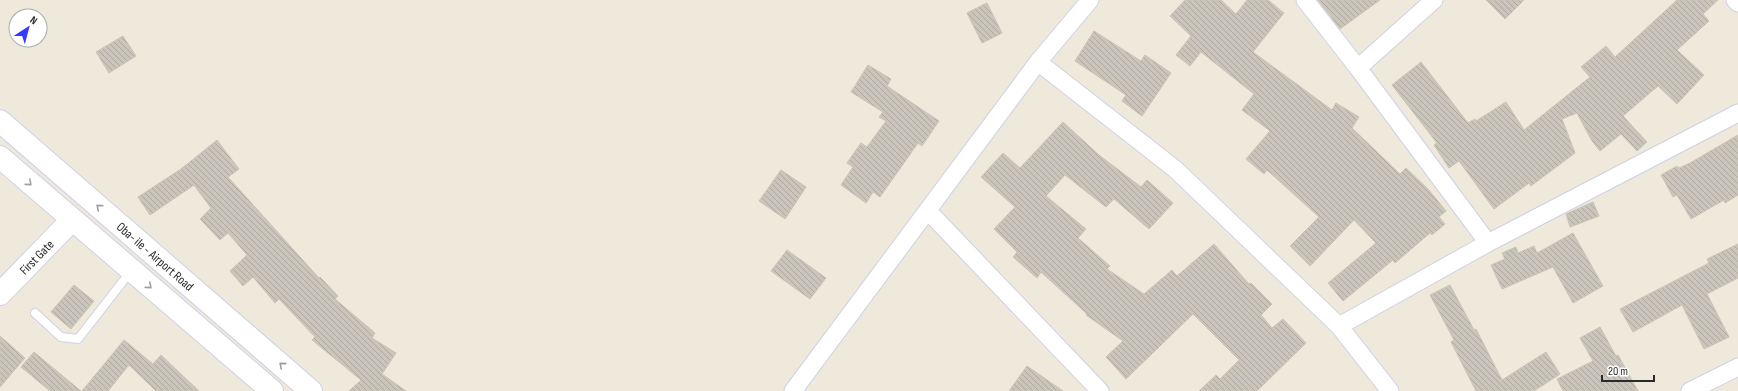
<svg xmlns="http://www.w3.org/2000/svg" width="1738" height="391" viewBox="0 0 1738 391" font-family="'Sofia Sans Condensed',sans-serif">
  <defs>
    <pattern id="building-back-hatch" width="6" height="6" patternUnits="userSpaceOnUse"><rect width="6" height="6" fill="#c9c5ba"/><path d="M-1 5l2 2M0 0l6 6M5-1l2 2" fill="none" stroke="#ada9a0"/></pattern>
  </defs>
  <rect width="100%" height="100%" fill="#eee9da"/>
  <path fill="url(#building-back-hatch)" stroke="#c9c5b4" d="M1185 0H1221L1236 14 1247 0H1268L1284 13 1253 52 1332 110 1336 103 1359 117 1352 128 1400 174 1406 168 1428 189 1446 211 1439 217 1445 224 1432 235 1430 233 1395 263 1393 260 1343 301 1328 283 1376 243 1354 220 1310 266 1290 246 1319 217 1267 170 1264 174 1246 159 1270 131 1242 110 1254 94 1201 52 1190 66 1176 55 1191 36 1170 16Z
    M1318 0H1380L1340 29Z
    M1486 0H1524L1505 19Z
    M1677 0H1718L1703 14 1709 21 1677 50 1704 75 1677 104 1658 86 1623 116 1647 142 1637 151 1621 134 1600 151 1592 141 1577 113 1562 119 1575 153 1531 186 1529 183 1494 209 1459 161 1449 168 1434 145 1437 143 1392 85 1421 62 1468 123 1475 119 1476 121 1506 102 1524 130 1590 77 1581 67 1606 46 1615 57Z
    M987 3 1002 33 982 43 967 13Z
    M1094 31 1141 61 1145 55 1171 73 1142 116 1122 101 1126 95 1075 61Z
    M123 36 136 56 109 73 96 52Z
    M868 65 891 79 887 86 939 121 922 146 918 143 880 197 873 192 866 203 841 185 853 167 847 163 861 143 867 147 886 121 879 117 883 112 851 92Z
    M1063 122 1099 155 1141 187 1147 180 1173 203 1149 229 1114 199 1106 207 1065 175 1046 196 1086 229 1078 238 1110 266 1107 269 1144 294 1172 270 1177 276 1214 244 1249 284 1251 283 1272 304 1261 315 1272 328 1283 319 1306 343 1257 391H1199L1216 375 1220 379 1239 360 1193 314 1126 379 1106 357 1123 341 1086 315 1087 314 1041 272 1037 278 1013 257 1017 252 994 229 1015 207 981 177 1003 153 1020 168Z
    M1738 135V195L1725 203 1724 200 1691 219 1677 195 1673 197 1661 175 1677 166 1679 168 1690 163Z
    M217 140 239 169 228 177 319 278 320 277 338 296 335 299 375 333 372 338 396 353 382 374 406 391H349L361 380 312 340 315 337 279 299 275 303 253 277 243 286 230 271 247 255 228 233 220 240 200 219 211 208 194 185 150 215 138 197 181 169Z
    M781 170 806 187 785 219 759 201Z
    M1593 202 1599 216 1570 227 1566 214Z
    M1573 233 1603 286 1573 303 1553 267 1502 289 1491 265 1505 259 1502 253 1516 247 1518 253 1534 246 1537 253Z
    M1738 244V278L1707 294 1729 337 1704 349 1682 305 1633 332 1620 309 1709 263 1707 259Z
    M787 250 826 278 810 299 771 271Z
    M74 285 94 301 71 329 51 312Z
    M1450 285 1474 330 1476 329 1502 380 1546 352 1560 374 1534 391H1476L1451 342 1454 340 1430 295Z
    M1600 327 1616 356 1618 355 1638 391H1563L1557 379 1593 361 1580 338Z
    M0 336 25 358 0 387Z
    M124 340 153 364 161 355 199 391H156L129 365 108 391H82Z
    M34 352 81 391H50L21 367Z
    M1027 366 1063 391H1009Z"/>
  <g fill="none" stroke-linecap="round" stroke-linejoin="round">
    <defs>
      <path id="lane" d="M35 313 61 337 78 339 131 271"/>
      <path id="street" d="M1305 0 1358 68 1488 243
        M1735 0 1738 3
        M1038 62 1175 169 1339 326 1390 391
        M1358 68 1434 0
        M928 211 1100 391
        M1339 326 1488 243 1738 113
        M793 391 1038 62 1090 0
        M1690 391 1738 367"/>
      <g id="secondary">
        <path id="s1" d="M0 121 311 391"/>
        <path d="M0 157 272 391"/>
        <path id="s2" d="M0 294 72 220"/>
      </g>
    </defs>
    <use href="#lane" stroke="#d0d0e5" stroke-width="10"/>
    <use href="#street" stroke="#d0d0e5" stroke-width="19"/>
    <use href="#secondary" stroke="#d0d0e5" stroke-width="24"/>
    <use href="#lane" stroke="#fff" stroke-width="8"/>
    <use href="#street" stroke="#fff" stroke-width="17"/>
    <use href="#secondary" stroke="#fff" stroke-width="22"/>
  </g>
  <defs><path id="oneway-chevron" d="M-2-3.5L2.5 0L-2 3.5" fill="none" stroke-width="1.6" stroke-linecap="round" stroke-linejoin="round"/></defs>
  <g stroke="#9f9f9f">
    <use href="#oneway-chevron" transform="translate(29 183) rotate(41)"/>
    <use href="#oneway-chevron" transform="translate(99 207) rotate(-139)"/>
    <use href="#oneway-chevron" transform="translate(149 286) rotate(41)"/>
    <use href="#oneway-chevron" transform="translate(282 365) rotate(-139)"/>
  </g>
  <g text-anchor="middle" stroke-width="3.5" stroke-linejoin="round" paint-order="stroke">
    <g font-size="13" fill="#2a2a2a" stroke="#fff">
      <text dy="5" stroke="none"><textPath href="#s1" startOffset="206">Oba- ile - Airport Road</textPath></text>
      <text dy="5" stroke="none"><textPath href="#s2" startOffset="52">First Gate</textPath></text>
    </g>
  </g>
  <g transform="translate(28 28) rotate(36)"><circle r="19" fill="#ffffff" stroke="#aaaaaa"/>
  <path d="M0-3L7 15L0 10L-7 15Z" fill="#363aff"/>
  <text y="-6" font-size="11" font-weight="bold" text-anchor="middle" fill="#2a2a2a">N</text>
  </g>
  <path d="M1602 375v6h52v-6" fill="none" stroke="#2a2a2a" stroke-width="2"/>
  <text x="1608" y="375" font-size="12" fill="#2a2a2a" stroke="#ffffff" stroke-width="3" paint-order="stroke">20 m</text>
</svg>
